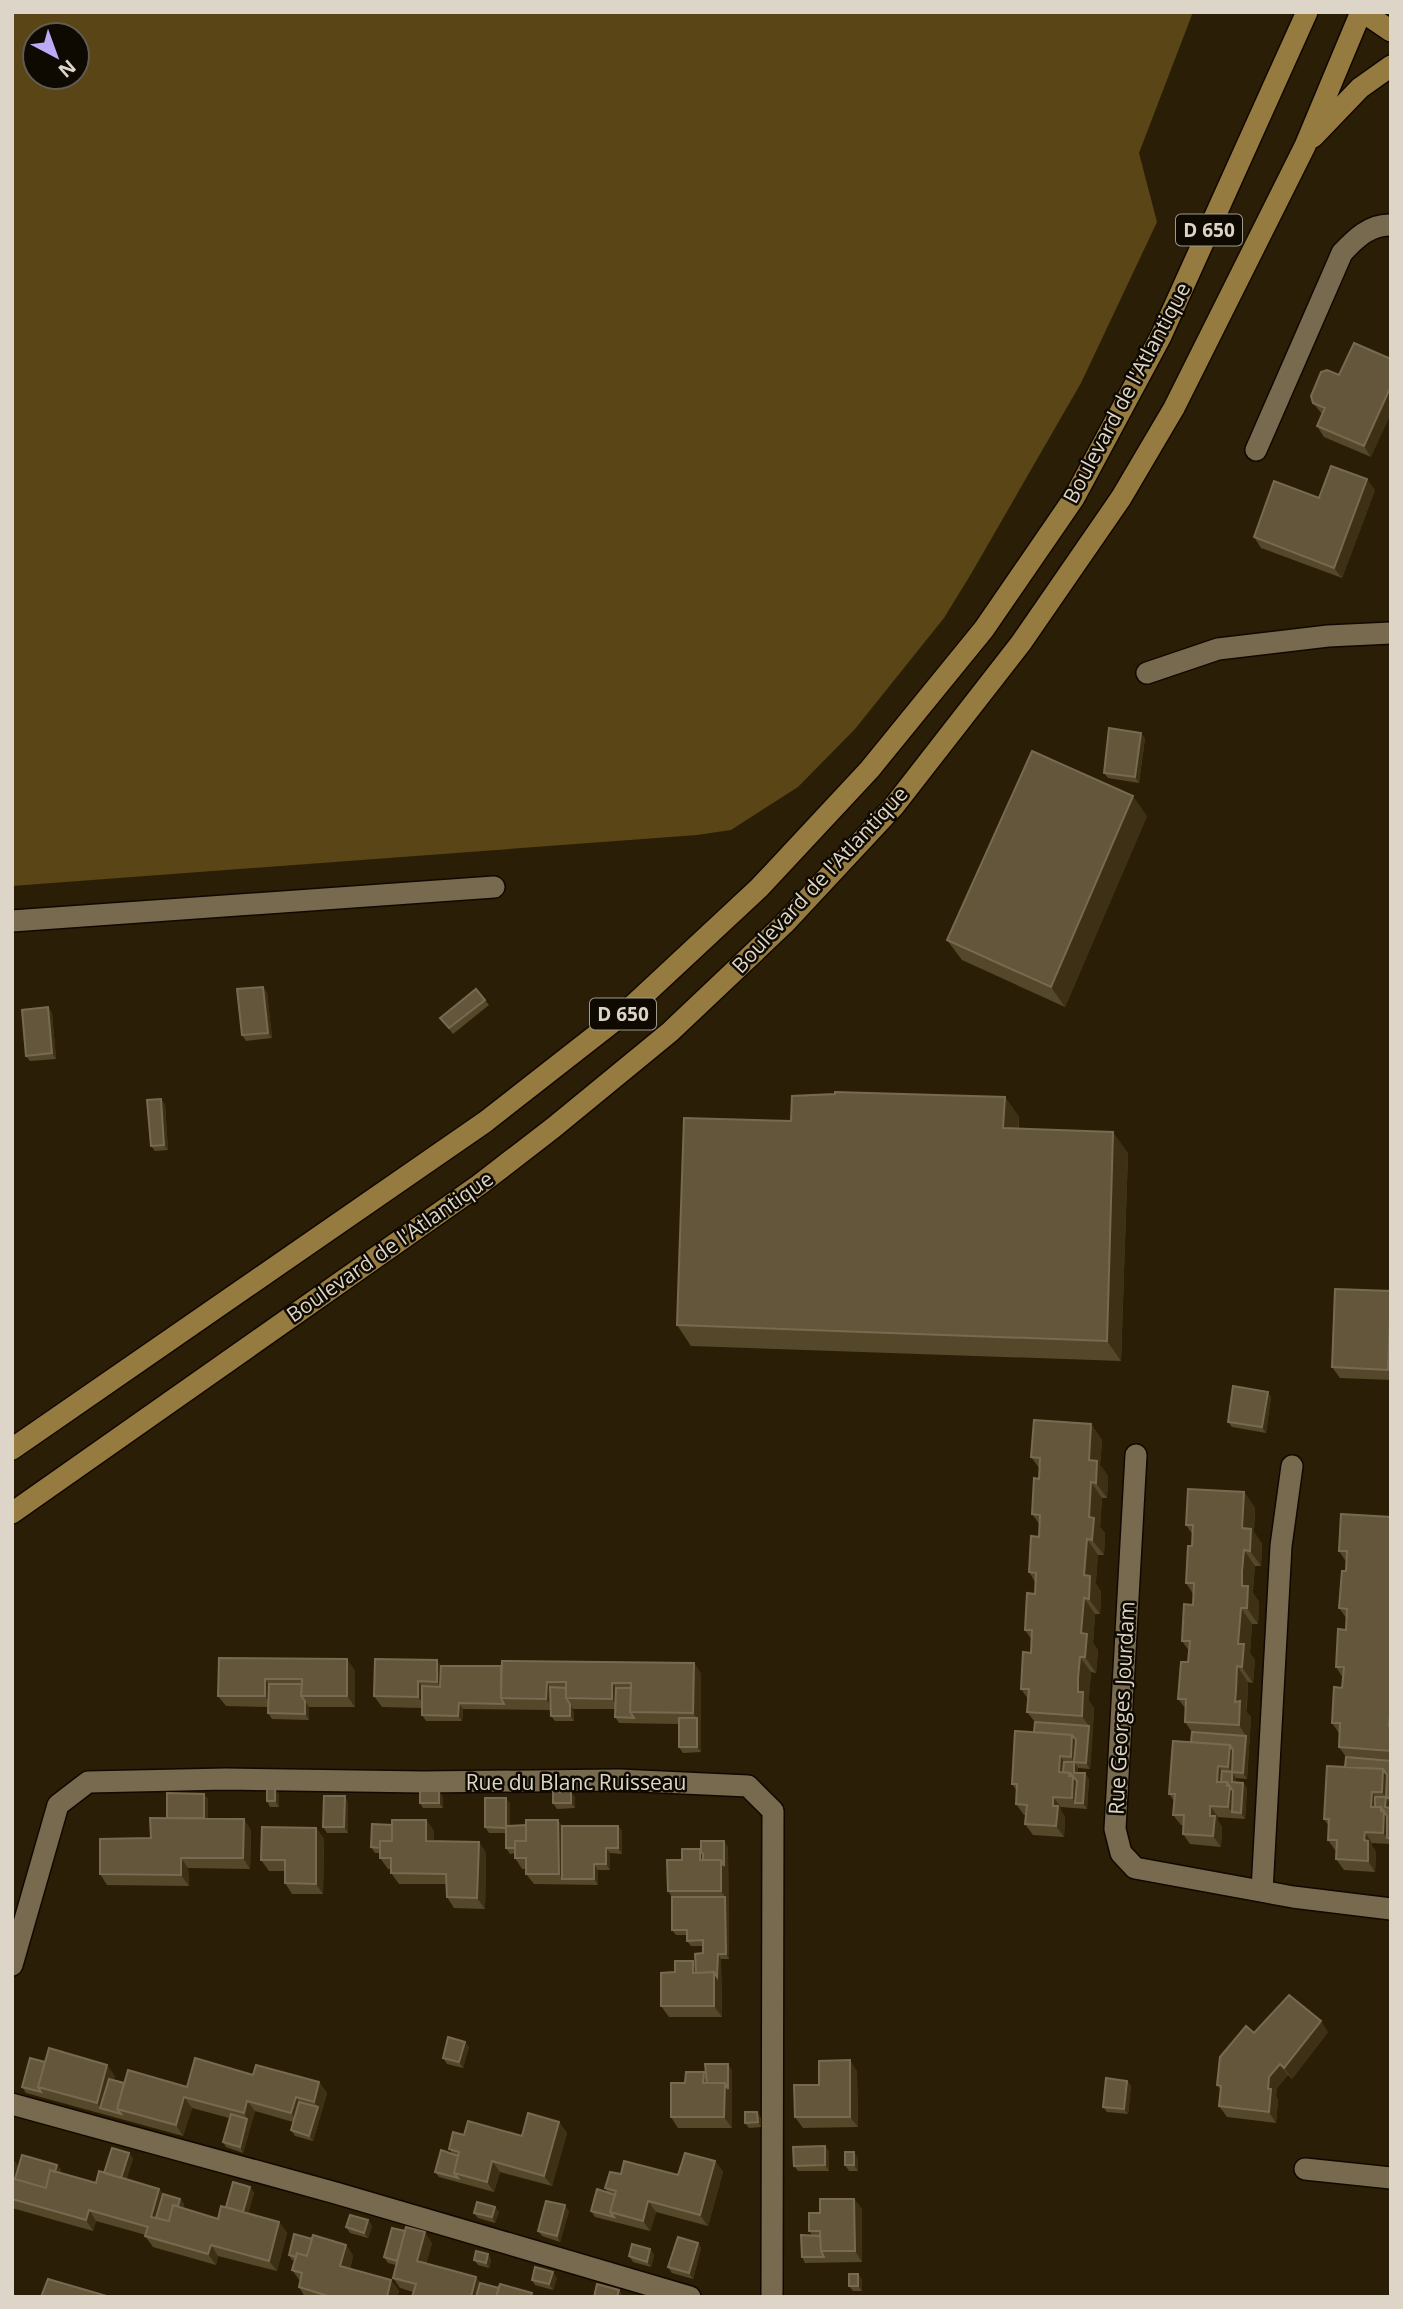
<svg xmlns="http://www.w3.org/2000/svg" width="1403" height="2309" viewBox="0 0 1403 2309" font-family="'Open Sans',sans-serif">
  <rect width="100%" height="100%" fill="#2a1f06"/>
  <path fill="#594516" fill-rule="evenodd" d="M12 12H1193L1139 153 1157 222 1081 383 971 574 944 618 855 729 798 787 731 830 697 835 12 886ZM35 35H77V77H35Z"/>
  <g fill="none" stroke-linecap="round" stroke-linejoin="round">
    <defs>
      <path id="minor" d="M1256 450 1342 253C1355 239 1370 224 1391 225
        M1147 673 1218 649 1328 636 1391 633
        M12 921 494 887
        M1136 1455 1115 1829 1121 1853 1135 1868 1293 1897 1391 1909
        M1262 1891 1281 1546 1292 1466
        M12 1965 58 1805 88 1782 226 1779 423 1782 619 1780 748 1786 773 1811 772 2297
        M12 2104 336 2193 690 2297
        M1305 2169 1391 2178"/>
      <path id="major" d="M1363 12 1391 31
        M1313 137 1360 88 1391 66
        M12 1449 485 1122 627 1011 759 888 870 769 984 629 1074 498 1161 336 1307 12
        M12 1513 479 1185 553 1128 670 1032 784 924 894 806 1021 643 1121 498 1174 408 1305 146 1361 12"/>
    </defs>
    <use href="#minor" stroke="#120800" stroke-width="24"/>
    <use href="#major" stroke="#120800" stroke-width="24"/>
    <use href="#minor" stroke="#776a4f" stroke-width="21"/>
    <use href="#major" stroke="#967b40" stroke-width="21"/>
  </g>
  <path fill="#554729" d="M1321 372 1371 457 1324 437 1317 426 1322 414 1313 403Z
    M1375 490 1342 578 1261 548 1254 537Z
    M1145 738 1139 783 1108 778 1104 773Z
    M1147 816 1065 1007 962 960 947 940Z
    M476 989 489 1005 453 1034 440 1018Z
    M267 992 272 1038 246 1041 242 1035Z
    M52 1013 56 1059 30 1061 26 1056Z
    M1005 1097 1019 1117V1128L1128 1153 1121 1361 691 1346 677 1325 791 1121Z
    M165 1104 168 1150 155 1151 151 1146Z
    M1391 1291V1380L1340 1378 1332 1367Z
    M1271 1397 1266 1433 1232 1427 1228 1422Z
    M1091 1424 1102 1440 1100 1465 1108 1476 1107 1498H1102L1100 1527 1105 1533 1104 1555H1098L1096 1578V1584L1101 1592 1100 1614H1095L1093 1643 1098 1650 1096 1673 1091 1672 1089 1694V1701L1094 1708 1090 1769 1078 1768V1773L1089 1779 1087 1809 1061 1807V1811L1065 1817 1064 1837 1033 1835 1025 1824 1026 1815H1024L1016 1804 1017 1791 1012 1784 1034 1732 1035 1722 1027 1712 1028 1699 1021 1689 1031 1653 1032 1640 1025 1630 1035 1594V1582L1029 1572 1039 1537 1040 1525 1032 1514 1039 1479 1040 1469 1031 1457Z
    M1244 1492 1255 1508 1254 1532 1262 1544 1261 1566H1255L1253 1587V1593L1259 1602 1258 1624H1252L1250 1653 1255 1660 1253 1683 1248 1682 1247 1706 1246 1711 1251 1717 1247 1779 1236 1778V1782L1243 1783 1247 1788 1245 1819 1218 1817V1821L1222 1827 1221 1847 1190 1844 1183 1834V1825H1181L1173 1815 1174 1801 1169 1794 1191 1742 1192 1732 1185 1722 1186 1709 1178 1699 1188 1662 1189 1651 1182 1641 1193 1605V1594L1186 1583 1193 1535 1186 1525Z
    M1391 1517V1803H1390V1808H1391V1844L1372 1843V1846L1376 1852 1375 1872 1344 1870 1336 1859 1337 1851 1335 1850 1328 1840V1825L1324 1819 1345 1767 1346 1757 1339 1747V1733L1332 1723 1342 1688 1343 1678 1336 1667 1346 1630 1347 1619 1339 1608 1347 1563 1339 1551Z
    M219 1658 355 1670V1707H309V1720L272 1719 268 1713V1707L226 1706 218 1696Z
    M694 1663 701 1674V1752L683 1753 679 1747V1724L619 1723 615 1717 616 1709H573L574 1721H555L551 1716V1710L463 1709 462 1721H426L422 1715V1708L382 1707 374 1696 441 1666H501Z
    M275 1789 279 1795V1807H270L267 1801Z
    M204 1794 208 1799V1818L251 1830 250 1869 188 1868 189 1886 107 1885 100 1874 151 1838 167 1818Z
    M443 1797V1808H423L420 1803Z
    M575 1797V1808L557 1809 553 1803Z
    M348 1802V1833H327L323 1827Z
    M510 1803V1826H618L622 1831V1854L610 1853V1870H598V1885L534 1884 526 1874V1869H522L515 1858V1853L510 1854 506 1848V1833H489L485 1827Z
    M426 1820 434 1831V1841L486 1852 485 1909 454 1908 447 1897 446 1884H399L391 1873V1869H388L380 1858V1853H375L371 1847 392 1825Z
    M316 1828 324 1839 323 1894H292L285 1883V1871H269L261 1860Z
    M728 1847 729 1959H721L722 2017H669L661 2006 675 1972 696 1966 703 1953V1946H691L687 1941V1935H676L672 1930V1897L668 1891 682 1860 701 1852Z
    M1328 2032 1292 2079 1288 2075 1277 2088 1276 2096 1278 2100 1276 2123 1227 2117 1219 2106 1221 2090 1217 2085 1254 2033Z
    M465 2042 469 2047 463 2068 447 2064 443 2058Z
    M45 2062 115 2076 113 2081 124 2083 187 2087 253 2075 319 2082 327 2093 313 2141 295 2136 291 2130 293 2122 255 2111 243 2153 226 2147 223 2142 229 2118 192 2108 183 2136 26 2093 22 2087Z
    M732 2070V2128H678L671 2117 685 2083 706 2075Z
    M857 2071 858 2127 803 2128 795 2117 819 2085Z
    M1127 2081 1131 2086 1128 2114 1107 2112 1103 2107Z
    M761 2118V2127L749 2128 745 2123Z
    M559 2122 567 2133 552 2186 500 2172 494 2192 439 2177 435 2172 452 2153 449 2149 464 2135 522 2136Z
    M825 2146 829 2152V2171H798L794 2166Z
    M129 2153 133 2159 126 2179 159 2189 163 2194 180 2199 184 2204 183 2208 218 2219 226 2207 250 2187 254 2193 248 2213 279 2222 287 2233 277 2271 218 2256 216 2265 153 2247 145 2236 146 2235 96 2221 93 2231 12 2208V2160L18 2166 57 2165 61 2170 60 2173 96 2183 104 2173Z
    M858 2158V2171H849L845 2165Z
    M715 2161 723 2172 708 2226 656 2212 650 2231 595 2217 591 2211 608 2193 605 2188 621 2174 678 2175Z
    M854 2199 862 2209V2262L805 2263 802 2257 813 2236 809 2231 820 2213Z
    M495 2207 499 2212 495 2223 478 2218 474 2213Z
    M569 2211 560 2242 542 2236 538 2231Z
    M368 2220 372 2226 368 2238 350 2233 346 2227Z
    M312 2239 346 2245 353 2256 350 2269 391 2280 399 2291 397 2297H305L299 2287 300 2281 292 2270 295 2261 292 2260 289 2255Z
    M432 2243 426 2264 476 2277 480 2283 499 2288 532 2293 413 2292 400 2288 393 2278 396 2265 388 2263 384 2257Z
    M698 2243 701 2248 693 2279 672 2273 668 2267Z
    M650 2249 654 2255 651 2267 633 2262 629 2256Z
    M488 2254 491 2260 489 2268 478 2265 474 2260Z
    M858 2274 862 2280V2291H853L849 2286Z
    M557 2278 553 2290 535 2285 532 2280Z"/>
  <path fill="#3e3014" d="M1391 386V414L1371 457 1364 446Z
    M1367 479 1375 490 1342 578 1334 568Z
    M1141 733 1145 738 1139 783 1135 777Z
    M1133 796 1147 816 1065 1007 1051 987Z
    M263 987 267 992 272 1038 268 1033Z
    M48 1007 52 1013 56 1059 52 1053Z
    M1005 1097 1019 1117 1017 1148 1003 1128Z
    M161 1099 165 1104 168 1150 164 1145Z
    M1113 1132 1128 1153 1121 1361 1107 1341Z
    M1391 1295V1374L1388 1370Z
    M1268 1392 1271 1397 1266 1433 1262 1427Z
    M1091 1424 1102 1440 1100 1465 1108 1476 1107 1498 1096 1483 1089 1460Z
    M1091 1482 1102 1498 1100 1527 1105 1533 1104 1555 1092 1540 1089 1517Z
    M1244 1492 1255 1508 1254 1532 1262 1544 1261 1566 1250 1551 1242 1528Z
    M1087 1539 1098 1555 1096 1584 1101 1592 1100 1614 1089 1599 1084 1575Z
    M1244 1550 1255 1566 1253 1593 1259 1602 1258 1624 1247 1608 1242 1586Z
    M1084 1598 1095 1614 1093 1643 1098 1650 1096 1673 1085 1657 1081 1633Z
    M1241 1608 1252 1624 1250 1653 1255 1660 1253 1683 1242 1667 1238 1644Z
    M1080 1657 1091 1672 1089 1701 1094 1708 1093 1732 1082 1716 1078 1692Z
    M347 1659 355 1670V1707L347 1696Z
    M437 1660 444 1671V1692L437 1682Z
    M694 1663 701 1674V1724L693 1713Z
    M1237 1666 1248 1682 1246 1711 1251 1717 1247 1779 1243 1773 1246 1736 1239 1725 1235 1702Z
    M265 1679 272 1690V1707L265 1696Z
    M418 1681 426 1692V1708L418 1697Z
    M547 1682 554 1693V1710L546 1699Z
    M612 1683 620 1693V1709L612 1699Z
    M1391 1697V1729L1389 1726Z
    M305 1701 309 1707V1720L305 1714Z
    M459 1703 463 1709 462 1721 458 1716Z
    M570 1704 573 1709 574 1721 570 1716Z
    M697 1718 701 1724V1752L697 1747Z
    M1089 1726 1093 1732 1090 1769 1086 1763Z
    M1072 1735 1080 1746 1074 1762 1071 1757Z
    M1230 1745 1237 1756 1232 1772 1228 1767Z
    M1060 1756 1068 1767 1063 1777 1059 1772Z
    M1074 1762 1078 1768 1077 1778 1074 1773Z
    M1218 1766 1226 1777 1221 1787 1217 1782Z
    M1383 1769 1391 1780 1386 1797 1382 1792Z
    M1232 1772 1236 1778V1788L1232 1782Z
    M1070 1773 1081 1787 1075 1803 1072 1798Z
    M1085 1773 1089 1779 1087 1809 1083 1803Z
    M1227 1782 1237 1797 1232 1812 1228 1807Z
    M1243 1783 1247 1788 1245 1819 1241 1813Z
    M275 1789 279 1795V1807L275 1801Z
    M439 1791 443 1797V1808L439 1803Z
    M571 1792 575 1797V1808L571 1803Z
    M1372 1792 1379 1803V1813L1371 1807Z
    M204 1794 208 1799V1829L204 1824Z
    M345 1796 348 1802V1833L344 1827Z
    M1053 1797 1061 1807V1811L1065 1817 1064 1837 1056 1826 1053 1806Z
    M1386 1797 1390 1803 1389 1813 1385 1807Z
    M506 1798 510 1803V1831L506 1826Z
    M1210 1806 1218 1817V1821L1222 1827 1221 1847 1213 1836 1210 1816Z
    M1381 1807 1391 1821 1387 1838 1383 1833Z
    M244 1819 251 1830 250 1869 243 1858Z
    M426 1820 434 1831V1852L426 1841Z
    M558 1820 566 1831 562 1879 559 1874Z
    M618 1826 622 1831V1854L618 1848Z
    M316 1828 324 1839 323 1894 316 1884Z
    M1365 1832 1372 1843V1846L1376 1852 1375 1872 1368 1861 1364 1840Z
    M724 1841 728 1847 729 1959 726 1954 725 1897 721 1891V1860Z
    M479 1842 486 1852 485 1909 477 1898Z
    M606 1848 610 1853V1870L606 1864Z
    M700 1849 707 1860H700Z
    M181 1858 188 1868 189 1886 181 1875Z
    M594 1864 598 1870V1885L594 1879Z
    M718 1954 721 1959 722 2017 714 2006V1972Z
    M693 1961 700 1972 693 1973Z
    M1321 2021 1328 2032 1292 2079 1284 2068Z
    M465 2042 469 2047 463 2068 459 2062Z
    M850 2060 857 2071 858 2127 850 2117Z
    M728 2064 732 2070V2128L724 2117 725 2083Z
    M1280 2064 1288 2075 1277 2088 1276 2096 1278 2100 1276 2123 1269 2112 1268 2089 1269 2077Z
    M107 2065 115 2076 105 2110 100 2108 97 2103Z
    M1127 2081 1131 2086 1128 2114 1124 2109Z
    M319 2082 327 2093 313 2141 309 2136 318 2107 314 2102Z
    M184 2097 192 2108 183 2136 176 2125Z
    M296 2097 303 2108 299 2124 291 2113Z
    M247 2101 255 2111 243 2153 240 2147 247 2119 244 2113Z
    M757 2112 761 2118V2127L758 2122Z
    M559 2122 567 2133 552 2186 544 2176Z
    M825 2146 829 2152V2171L825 2165Z
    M854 2152 858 2158V2171L854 2165Z
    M129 2153 133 2159 124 2188 120 2182Z
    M15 2161 22 2172 12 2180V2170Z
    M492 2161 500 2172 494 2192 487 2182Z
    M715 2161 723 2172 708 2226 700 2215Z
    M57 2165 61 2170 53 2198 49 2193Z
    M250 2187 254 2193 246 2222 242 2216Z
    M159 2189 167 2199 155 2222 151 2217Z
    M180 2199 184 2204 176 2232 172 2227Z
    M854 2199 862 2209V2262L855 2251Z
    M648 2201 656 2212 650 2231 643 2221Z
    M565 2205 569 2211 560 2242 557 2236Z
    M495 2207 499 2212 495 2223 492 2217Z
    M89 2210 96 2221 93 2231 86 2220Z
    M368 2220 372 2226 368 2238 364 2233Z
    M279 2222 287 2233 277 2271 269 2261Z
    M425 2232 432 2243 424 2272 417 2261Z
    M698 2243 701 2248 693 2279 689 2273Z
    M211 2245 218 2256 216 2265 208 2254Z
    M346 2245 353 2256 348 2277 340 2266Z
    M650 2249 654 2255 651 2267 647 2262Z
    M488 2254 491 2260 489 2268 486 2263Z
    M553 2272 557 2278 553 2290 549 2284Z
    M858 2274 862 2280V2291L858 2286Z
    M476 2277 484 2288 481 2297H471Z
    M391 2280 399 2291 397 2297H387Z
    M619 2290 623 2296V2297H617Z"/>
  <path fill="#64563a" stroke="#776a50" stroke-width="2" d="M1354 343 1391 359V386L1364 446 1317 426 1325 408 1313 403 1311 396 1321 372 1327 370 1339 375Z
    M1331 466 1367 479 1334 568 1254 537 1274 481 1319 498Z
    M1109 728 1141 733 1135 777 1104 773Z
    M1032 751 1133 796 1051 987 947 940Z
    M263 987 268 1033 242 1035 237 989Z
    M476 989 485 1000 449 1028 440 1018Z
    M48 1007 52 1053 26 1056 22 1010Z
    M835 1092 1005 1097 1003 1128 1113 1132 1107 1341 677 1325 684 1118 791 1121 792 1096 835 1094Z
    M161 1099 164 1145 151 1146 147 1100Z
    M1335 1289 1391 1291 1388 1370 1332 1367Z
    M1233 1386 1268 1392 1262 1427 1228 1422Z
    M1034 1420 1091 1424 1089 1460 1097 1461 1096 1483 1091 1482 1089 1517 1094 1518 1092 1540 1087 1539 1084 1575 1090 1576 1089 1599 1084 1598 1081 1633 1087 1634 1085 1657H1080L1078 1678V1692H1083L1082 1716 1027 1712 1029 1689H1021L1023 1652 1031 1653 1032 1630H1025L1027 1593 1035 1594 1036 1573 1029 1572 1031 1536 1039 1537 1040 1515 1032 1514 1034 1478 1039 1479 1040 1458 1031 1457Z
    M1188 1489 1244 1492 1242 1528 1251 1529 1250 1551 1244 1550 1242 1571V1586H1248L1247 1608H1241L1238 1644H1244L1242 1667 1237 1666 1236 1690 1235 1702 1240 1701 1239 1725 1185 1722 1186 1699H1178L1181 1662H1188L1190 1641H1182L1184 1604 1193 1605 1194 1583H1186L1188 1546H1192L1193 1525H1186Z
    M1341 1514 1391 1517V1697L1389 1726H1391V1751L1339 1747 1340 1723H1332L1334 1687 1342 1688 1344 1667H1336L1338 1629 1346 1630 1347 1609 1339 1608 1342 1571H1346L1347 1551H1339Z
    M219 1658 347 1659V1696H301L302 1679H265V1696H218Z
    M375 1659 437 1660V1682L418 1681V1697L374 1696Z
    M502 1661 694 1663 693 1713 630 1712 631 1683H612V1699L566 1698V1682H547L546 1699 501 1698Z
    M441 1666H501V1698L504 1704 459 1703 458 1716 422 1715V1686L440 1687Z
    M269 1684H302L301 1696 305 1701V1714L268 1713Z
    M550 1687 566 1688V1698L570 1704V1716H551Z
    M616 1688H631L630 1712 634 1718 615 1717Z
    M679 1718H697V1747H679Z
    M1035 1722 1089 1726 1086 1763 1074 1762 1076 1740 1072 1735 1034 1732Z
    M1015 1731 1072 1735 1071 1757 1060 1756 1059 1772 1070 1773 1069 1776H1073L1072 1798 1053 1797V1806H1058L1056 1826 1025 1824 1027 1805 1016 1804 1017 1784H1012Z
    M1192 1732 1246 1736 1243 1773 1232 1772 1233 1750 1230 1745 1191 1742Z
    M1173 1741 1230 1745 1228 1767 1218 1766 1217 1782H1227V1786H1230L1228 1807 1210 1806V1816H1215L1213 1836 1183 1834 1184 1815H1173L1175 1794H1169Z
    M1346 1757 1391 1761V1798L1386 1797 1387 1775 1383 1769 1345 1767Z
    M1064 1762H1074V1773H1085L1083 1803H1075L1077 1781 1070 1773 1063 1772Z
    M1327 1766 1383 1769 1382 1792H1372L1371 1807H1381V1811H1384L1383 1833 1365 1832 1364 1840 1368 1841V1861L1336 1859 1337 1840H1328L1329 1819H1324Z
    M1222 1771 1232 1772V1782L1243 1783 1241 1813 1232 1812 1233 1791 1227 1782H1221Z
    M267 1789H275V1801H267Z
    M420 1791H439V1803H420Z
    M553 1792H571V1803H553Z
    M167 1793 204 1794V1818H167Z
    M324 1796H345L344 1827H323Z
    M1375 1797H1386L1385 1807 1391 1808V1838H1387V1816L1381 1807H1375Z
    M485 1798H506V1826L526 1825V1841H515V1848H506V1828L485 1827Z
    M150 1818 244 1819 243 1858H181V1875L100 1874V1839L151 1838Z
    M392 1820H426V1841L479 1842 477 1898 447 1897 446 1874 391 1873V1858H380V1841H392Z
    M526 1820H558L559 1874H526V1858H515V1841H526Z
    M372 1824 392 1825V1841H380V1848L371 1847Z
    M562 1826H618V1848H606V1864H594V1879H562Z
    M262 1827 316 1828V1884L285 1883V1860H261Z
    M701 1841H724V1866L721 1860H703V1854L701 1852Z
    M682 1849H700V1860H721V1891H668L667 1860H682Z
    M672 1897H725L726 1954H718L717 1977 714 1972 696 1973 695 1954 703 1953V1940L687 1941V1930H672Z
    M675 1961H693V1973L714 1972V2006H661V1973L675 1972Z
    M1289 1995 1321 2021 1284 2068 1280 2064 1269 2077 1268 2089H1271L1269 2112 1219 2106 1221 2086 1217 2085 1220 2057 1246 2026 1254 2033Z
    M448 2037 465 2042 459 2062 443 2058Z
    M49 2048 107 2065 97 2103 38 2087Z
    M30 2058 45 2062 38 2087 41 2092 22 2087Z
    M195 2058 253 2075 256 2065 319 2082 314 2102 296 2097 291 2113 247 2101 244 2113 184 2097 176 2125 117 2109 128 2070 187 2087Z
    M850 2060V2117H795L794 2085H819V2061Z
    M705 2064H728V2089L725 2083H707Z
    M686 2072H704L703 2083H725L724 2117H671V2083H685Z
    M1106 2078 1127 2081 1124 2109 1103 2107Z
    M109 2079 124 2083 117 2109 121 2114 100 2108Z
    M299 2102 318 2107 309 2136 291 2130Z
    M745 2112H757L758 2122 745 2123Z
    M528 2113 559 2122 544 2176 492 2161 487 2182 454 2173 459 2152 449 2149 453 2132 464 2135 468 2121 522 2136Z
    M231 2114 247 2119 240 2147 223 2142Z
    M825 2146V2165L794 2166 793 2147Z
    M112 2148 129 2153 121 2178 104 2173Z
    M441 2150 458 2156 454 2173 458 2178 435 2172Z
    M845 2152H854V2165H845Z
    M685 2153 715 2161 700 2215 648 2201 643 2221 610 2212 616 2191 605 2188 610 2172 621 2174 624 2161 678 2175Z
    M22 2155 57 2165 55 2172 50 2170 46 2188 15 2179Z
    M50 2170 96 2183 99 2171 159 2189 151 2217 169 2221 173 2205 218 2219 221 2206 279 2222 269 2261 211 2245 208 2254 145 2236 148 2227 89 2210 86 2220 12 2199V2178L46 2188Z
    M233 2182 250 2187 243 2212 226 2207Z
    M597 2189 615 2195 610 2212 614 2217 591 2211Z
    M163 2194 180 2199 178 2206 173 2205 169 2221 156 2218Z
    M820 2199H854L855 2251H821L820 2231H809V2213H820Z
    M546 2201 565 2205 557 2236 538 2231Z
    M477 2202 495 2207 492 2217 474 2213Z
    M350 2215 368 2220 364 2233 346 2227Z
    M406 2227 425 2232 417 2261 476 2277 471 2297H412L416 2284 393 2278Z
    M392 2228 405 2231 397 2261 384 2257Z
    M294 2234 312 2239 307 2256 297 2253 296 2257 289 2255Z
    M313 2235 346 2245 340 2266 391 2280 387 2297H331L299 2287 302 2273 292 2270 297 2253 307 2256Z
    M801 2235 820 2236 821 2251 824 2257H802Z
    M678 2237 698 2243 689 2273 668 2267Z
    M632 2244 650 2249 647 2262 629 2256Z
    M476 2251 488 2254 486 2263 474 2260Z
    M535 2267 553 2272 549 2284 532 2280Z
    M849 2274H858V2286H849Z
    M48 2279 110 2297H41Z
    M480 2283 499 2288 496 2297H476Z
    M500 2284 532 2293 531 2297H496Z
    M597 2284 619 2290 617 2297H594Z"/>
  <g text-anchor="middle" stroke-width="5" stroke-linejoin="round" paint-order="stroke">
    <g fill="#0e0a02" stroke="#9f998d" stroke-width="2">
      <rect x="1176" y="214.5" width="66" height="31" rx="5"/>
      <rect x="590" y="998.5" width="66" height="31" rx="5"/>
    </g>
    <g font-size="19" font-weight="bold" fill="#ddd6c8">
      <text x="1209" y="237">D 650</text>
      <text x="623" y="1021">D 650</text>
    </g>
    <g font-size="21" fill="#ddd6c8" stroke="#0e0a02">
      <text transform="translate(1127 393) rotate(-62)" y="7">Boulevard de l'Atlantique</text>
      <text transform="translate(820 880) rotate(-47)" y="7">Boulevard de l'Atlantique</text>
      <text transform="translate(390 1247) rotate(-35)" y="7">Boulevard de l'Atlantique</text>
      <text transform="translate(1122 1708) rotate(-87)" y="7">Rue Georges Jourdam</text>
      <text x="576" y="1790">Rue du Blanc Ruisseau</text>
    </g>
  </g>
  <rect width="1403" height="2309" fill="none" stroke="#ddd6c8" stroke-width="28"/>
  <g transform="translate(56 56) rotate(139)"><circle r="33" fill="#0e0a02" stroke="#615c51" stroke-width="2"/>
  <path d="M0-5L12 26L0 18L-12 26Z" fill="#bda9f5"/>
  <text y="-10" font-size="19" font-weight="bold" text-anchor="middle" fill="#ddd6c8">N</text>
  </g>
</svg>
